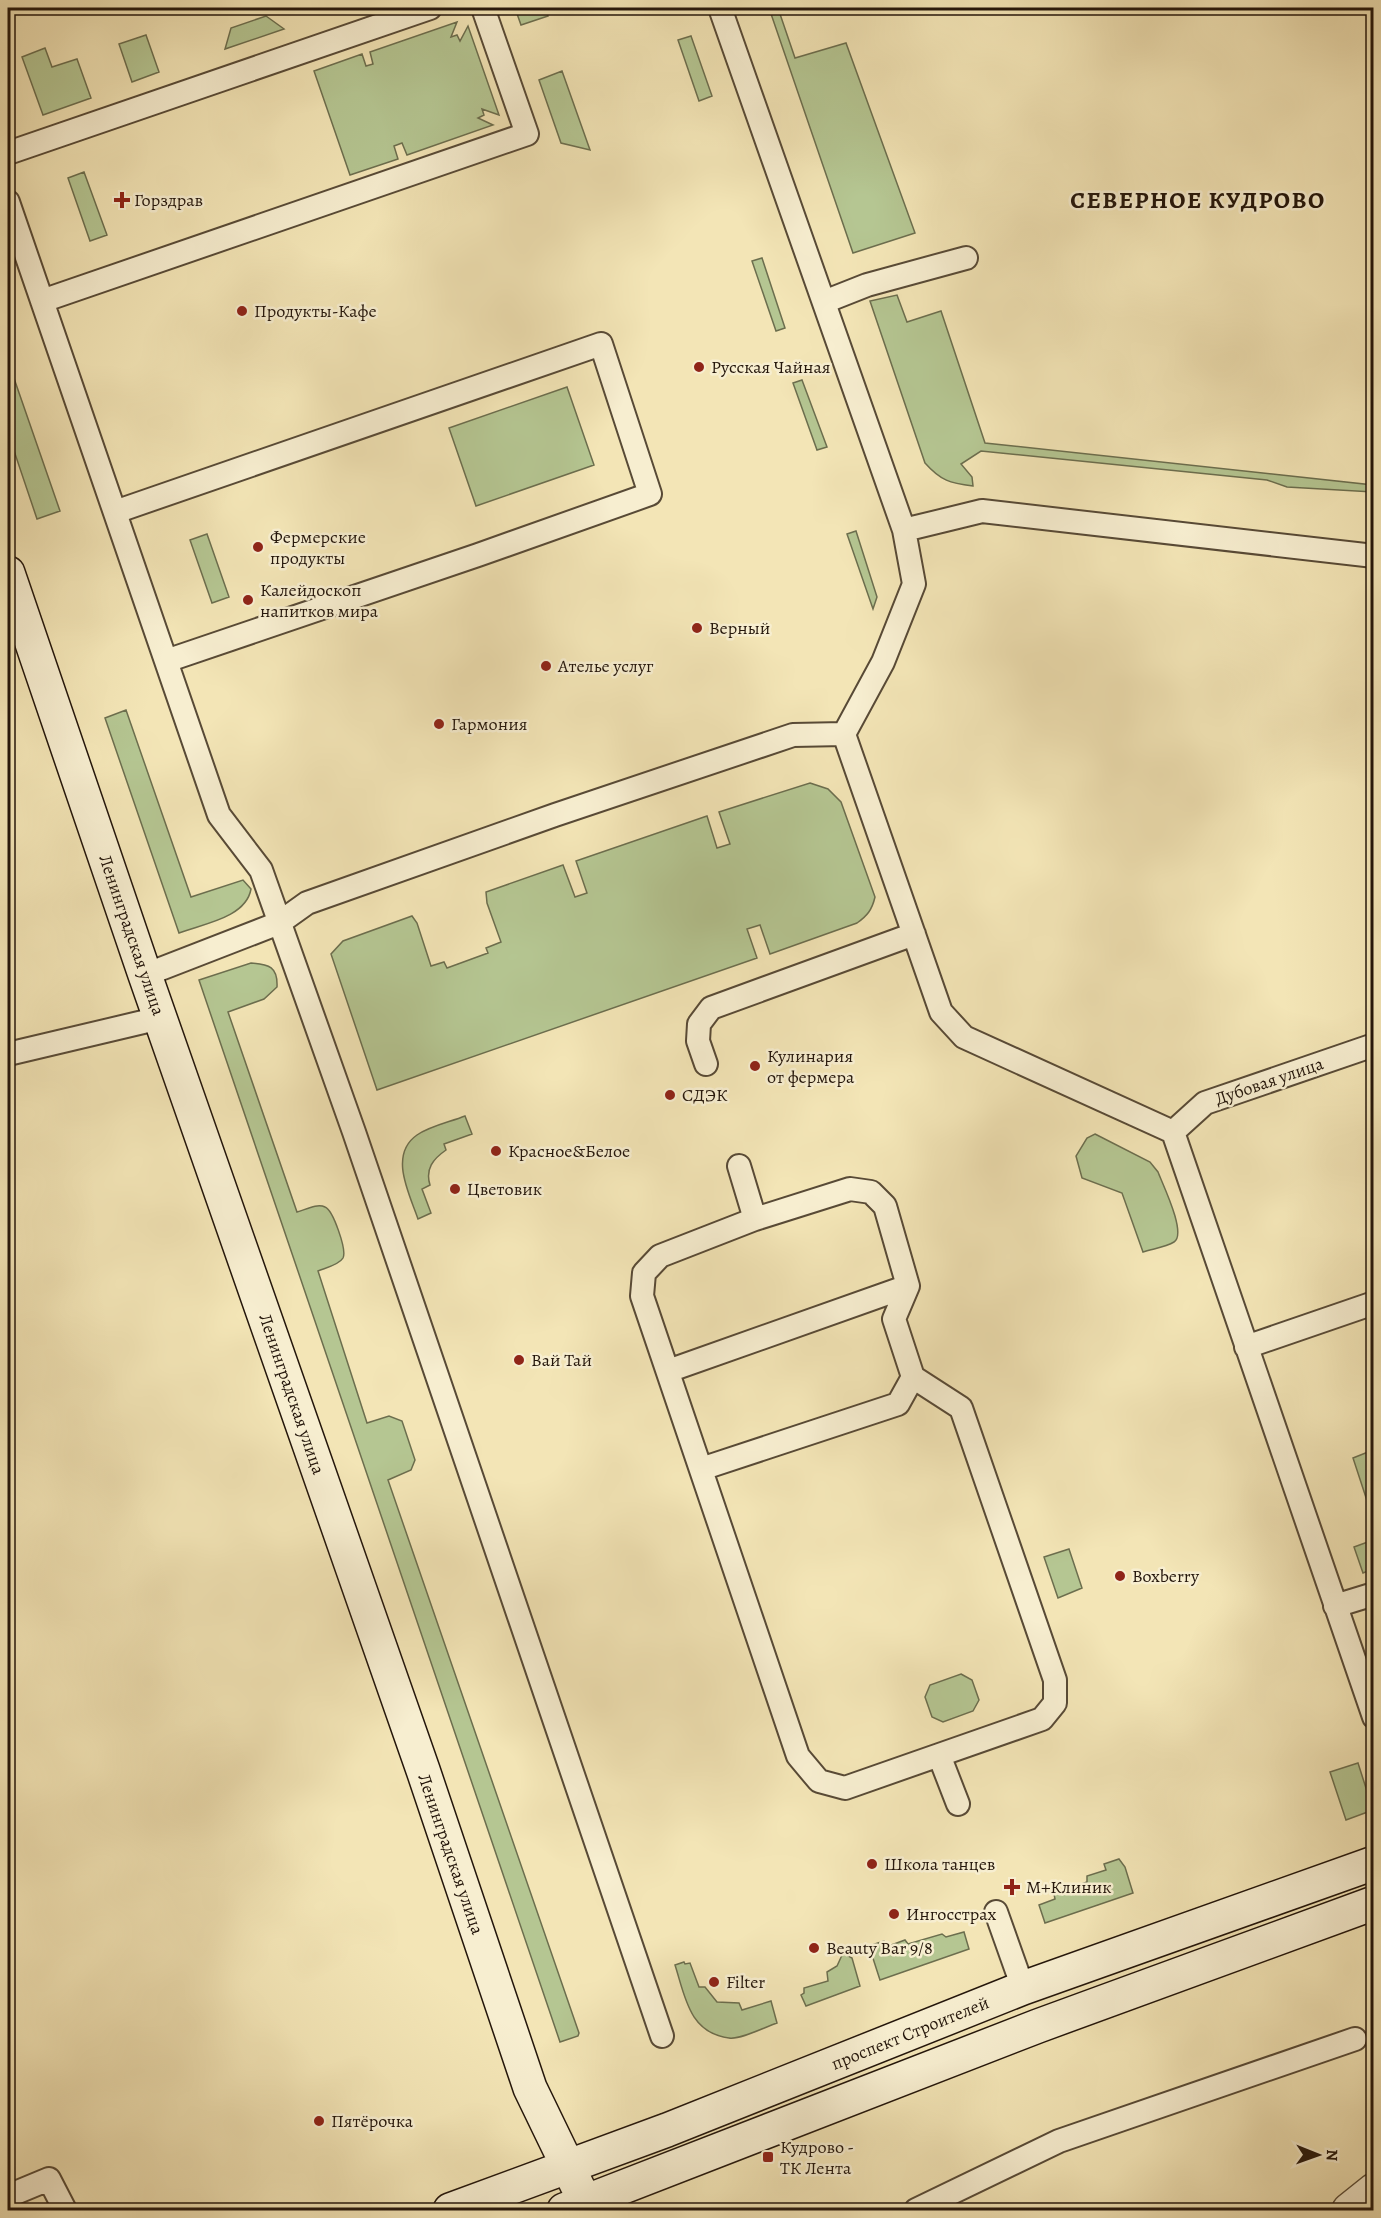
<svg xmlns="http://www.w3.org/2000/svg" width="1381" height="2218" viewBox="0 0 1381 2218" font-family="Alegreya,serif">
  <rect width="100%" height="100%" fill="#f3e5b6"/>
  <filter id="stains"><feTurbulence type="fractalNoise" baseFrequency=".00333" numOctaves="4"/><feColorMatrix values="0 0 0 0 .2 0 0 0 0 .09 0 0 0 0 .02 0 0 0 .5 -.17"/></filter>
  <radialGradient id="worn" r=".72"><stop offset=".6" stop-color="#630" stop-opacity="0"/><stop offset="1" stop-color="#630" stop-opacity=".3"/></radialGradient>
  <path fill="#b5c692" stroke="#6c6e4e" stroke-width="1.5" d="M515 8H545L548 16 521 25Z
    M769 8H798L780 14 795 58 846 43 915 233 853 253Z
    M266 16 284 29 225 49 231 28Z
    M457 22 451 37 457 35 460 41 468 26 499 115 482 109 484 115 478 118 493 125 407 155 402 143 394 146 398 159 350 175 314 71 362 54 366 66 373 64 370 52Z
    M146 35 159 72 132 82 119 44Z
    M691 36 712 96 699 101 678 40Z
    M45 48 52 67 77 59 91 98 43 115 22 57Z
    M562 71 590 150 561 143 539 80Z
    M84 172 107 235 90 241 68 178Z
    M762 258 785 328 776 331 752 261Z
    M897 295 907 322 941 311 985 443 1373 485V492L1287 487 1267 480 981 451 961 464 972 477 973 486C950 483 941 481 925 463L870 301Z
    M8 361 60 511 37 519 8 433Z
    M802 380 827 447 817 450 793 383Z
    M567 387 594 465 476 506 449 428Z
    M856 531 877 597 873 609 847 534Z
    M207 534 229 597 212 603 190 540Z
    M126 710 191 897 243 880 251 889C246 918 202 924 179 933L105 718Z
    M810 783 828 789 841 802 875 897C872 910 867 916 857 923L770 954 760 925 747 929 757 958 377 1090 331 954 343 941 412 916 417 923 431 966 444 962 447 968 488 953 486 948 501 942 487 903 486 892 563 865 575 897 587 893 576 861 707 816 717 848 730 844 719 812Z
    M251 963C269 964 278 967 277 987L264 999 228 1012 297 1212C305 1210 317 1203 325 1207 333 1210 347 1250 343 1258 339 1265 325 1268 318 1271L367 1423 389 1416 402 1421 415 1460 411 1470 388 1480 579 2033 578 2036 560 2042 199 980Z
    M465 1116 472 1134 444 1144 446 1150C433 1159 425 1169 430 1185L422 1189 431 1213 418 1219C410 1195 388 1155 417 1135 430 1126 450 1122 465 1116Z
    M1095 1134 1150 1162 1158 1172C1163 1185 1187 1234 1174 1242 1166 1247 1152 1249 1143 1252L1122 1193 1082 1178 1076 1156 1087 1138Z
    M1373 1450H1374L1373 1519 1353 1458Z
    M1373 1540V1569L1363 1573 1354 1547Z
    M1069 1549 1082 1588 1058 1598 1044 1557Z
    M961 1674 972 1680 979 1700 973 1711 943 1722 932 1717 925 1697 930 1685Z
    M1358 1763 1373 1810 1346 1820 1330 1772Z
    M1119 1859 1125 1867 1133 1893 1045 1923 1039 1905 1055 1899 1054 1894 1087 1882V1876L1106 1870 1104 1864Z
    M964 1932 969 1949 880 1980 869 1946 884 1941 886 1947 905 1940 908 1944 942 1934 946 1937Z
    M843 1953 852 1958 860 1986 806 2006 801 1995 804 1993V1988L828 1981 827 1972 837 1966Z
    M684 1962 685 1964 690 1963 699 1987H705L717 2002 739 2003 742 2010 771 2001 777 2023C765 2027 740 2040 729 2038 689 2033 685 1996 675 1965Z"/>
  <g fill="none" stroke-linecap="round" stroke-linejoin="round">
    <defs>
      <path id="lane" d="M8 153 430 8
        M8 202 219 815 261 870 354 1132 662 2036
        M42 301 527 134 483 8
        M824 302 867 285 966 258
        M115 512 601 344 650 494 478 555 166 661
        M904 530 982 511 1374 556
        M844 734 941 1012 964 1037 1173 1132 1374 1717
        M145 975 279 923 307 903 555 815 793 735 844 734 883 662 914 584 904 530 720 8
        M8 1054 160 1018
        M706 1064 698 1041 699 1024 711 1008 914 934
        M1173 1132 1205 1103 1374 1045
        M739 1166 755 1219
        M850 1189 871 1192 885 1206 908 1286 894 1319 913 1377 961 1408 1055 1680V1703L1042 1719 845 1788 819 1781 798 1756 642 1296 644 1273 660 1256 755 1219Z
        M1246 1347 1374 1303
        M668 1371 908 1286
        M701 1469 898 1404 913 1377
        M1335 1606 1374 1594
        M939 1755 958 1804
        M996 1912 1023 1988
        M8 2196 49 2179 65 2210
        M916 2210 1059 2141 1355 2039"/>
      <path id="street" d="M1349 2210 1374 2190"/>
      <path id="secondary" d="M8 573 145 975 423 1770 530 2088 589 2210
        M450 2210 667 2130 1023 1988 1374 1863
        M564 2210 1038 2026 1374 1903"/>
    </defs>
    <use href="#lane" stroke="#584a36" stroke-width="26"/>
    <use href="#street" stroke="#584a36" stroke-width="36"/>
    <use href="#secondary" stroke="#24160b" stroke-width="36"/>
    <use href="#lane" stroke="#f7eed0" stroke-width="22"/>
    <use href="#street" stroke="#f7eed0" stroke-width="33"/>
    <use href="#secondary" stroke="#f7eed0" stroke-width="33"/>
  </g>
  <g fill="#8f2418" stroke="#f7eed0" stroke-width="2">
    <path d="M119 191h6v6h6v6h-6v6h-6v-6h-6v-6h6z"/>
    <circle cx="242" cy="311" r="6"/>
    <circle cx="699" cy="367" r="6"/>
    <circle cx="258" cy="547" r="6"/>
    <circle cx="248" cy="600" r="6"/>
    <circle cx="697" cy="628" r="6"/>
    <circle cx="546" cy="666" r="6"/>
    <circle cx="439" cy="724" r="6"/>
    <circle cx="755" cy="1066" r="6"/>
    <circle cx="670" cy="1095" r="6"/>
    <circle cx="496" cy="1151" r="6"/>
    <circle cx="455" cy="1189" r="6"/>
    <circle cx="519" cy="1360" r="6"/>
    <circle cx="1120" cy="1576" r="6"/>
    <circle cx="872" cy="1864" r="6"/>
    <path d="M1009 1878h6v6h6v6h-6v6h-6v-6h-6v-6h6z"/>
    <circle cx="894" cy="1914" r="6"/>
    <circle cx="814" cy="1948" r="6"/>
    <circle cx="714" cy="1982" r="6"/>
    <circle cx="319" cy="2121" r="6"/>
    <rect x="762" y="2151" width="12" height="12" rx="3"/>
  </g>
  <g text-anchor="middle" stroke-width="5" stroke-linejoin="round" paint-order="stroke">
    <g font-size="18" fill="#24160b" stroke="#f7eed0" text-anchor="start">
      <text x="134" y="206">Горздрав</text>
      <text x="254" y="317">Продукты-Кафе</text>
      <text x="711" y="373">Русская Чайная</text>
      <text x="270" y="543">Фермерские<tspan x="270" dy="21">продукты</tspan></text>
      <text x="260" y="596">Калейдоскоп<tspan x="260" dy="21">напитков мира</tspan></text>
      <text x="709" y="634">Верный</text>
      <text x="558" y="672">Ателье услуг</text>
      <text x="451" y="730">Гармония</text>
      <text x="767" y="1062">Кулинария<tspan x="767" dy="21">от фермера</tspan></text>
      <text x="682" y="1101">СДЭК</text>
      <text x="508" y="1157">Красное&amp;Белое</text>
      <text x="467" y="1195">Цветовик</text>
      <text x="531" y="1366">Вай Тай</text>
      <text x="1132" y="1582">Boxberry</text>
      <text x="884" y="1870">Школа танцев</text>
      <text x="1026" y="1893">М+Клиник</text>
      <text x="906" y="1920">Ингосстрах</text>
      <text x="826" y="1954">Beauty Bar 9/8</text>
      <text x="726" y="1988">Filter</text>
      <text x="331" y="2127">Пятёрочка</text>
      <text x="780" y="2153">Кудрово -<tspan x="780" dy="21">ТК Лента</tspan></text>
    </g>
    <g font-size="18" fill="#24160b" stroke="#f7eed0">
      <text transform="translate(132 935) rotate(71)" y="6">Ленинградская улица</text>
      <text transform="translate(1269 1081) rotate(-19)" y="6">Дубовая улица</text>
      <text transform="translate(292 1394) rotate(71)" y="6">Ленинградская улица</text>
      <text transform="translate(451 1854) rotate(71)" y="6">Ленинградская улица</text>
      <text transform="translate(910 2033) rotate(-22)" y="6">проспект Строителей</text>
    </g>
    <g font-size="24" font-weight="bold" letter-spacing="1.5" fill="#24160b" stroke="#f7eed0">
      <text x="1198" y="208">СЕВЕРНОЕ КУДРОВО</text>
    </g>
  </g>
  <rect width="1381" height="2218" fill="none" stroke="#f3e5b6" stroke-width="30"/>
  <rect x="9" y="9" width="1363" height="2200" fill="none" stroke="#24160b" stroke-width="3"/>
  <rect x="15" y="15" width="1351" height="2188" fill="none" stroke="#24160b" stroke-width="1.5"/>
  <g transform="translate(1318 2155) rotate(91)" stroke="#f7eed0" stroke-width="4.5" paint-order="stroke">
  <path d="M0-4.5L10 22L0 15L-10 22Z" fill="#24160b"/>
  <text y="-9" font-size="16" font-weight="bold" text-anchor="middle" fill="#24160b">N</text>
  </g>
  <rect width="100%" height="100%" filter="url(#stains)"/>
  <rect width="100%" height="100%" fill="url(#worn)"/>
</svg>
